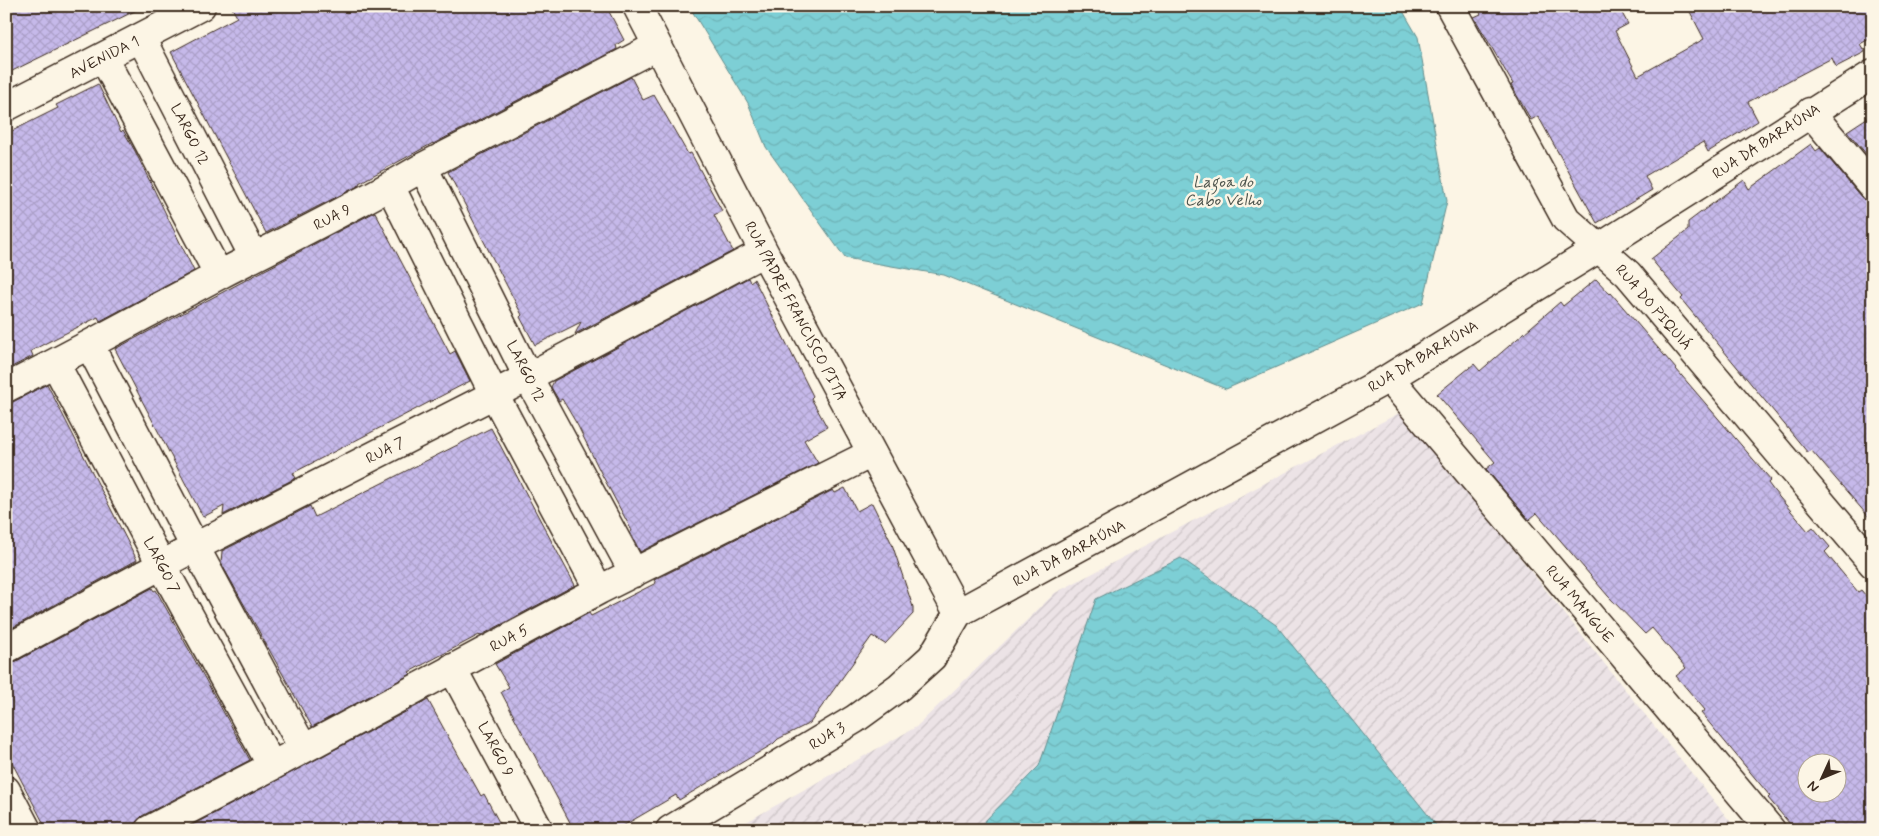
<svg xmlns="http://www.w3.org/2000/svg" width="1879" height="836" viewBox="0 0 1879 836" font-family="Mynerve,sans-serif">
  <defs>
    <pattern id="industrial-furrows" width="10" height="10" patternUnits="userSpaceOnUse" patternTransform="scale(1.25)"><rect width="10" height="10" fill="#ece3e6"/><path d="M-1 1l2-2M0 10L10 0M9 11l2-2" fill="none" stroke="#cbc3c5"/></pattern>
    <pattern id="water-waves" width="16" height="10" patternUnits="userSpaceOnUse" patternTransform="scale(1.25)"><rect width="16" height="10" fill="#7dcfd5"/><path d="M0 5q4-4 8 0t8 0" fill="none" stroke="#6db2b6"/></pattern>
    <pattern id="building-cross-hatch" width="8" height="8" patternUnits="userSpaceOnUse" patternTransform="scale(1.25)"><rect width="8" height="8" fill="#c6b9ea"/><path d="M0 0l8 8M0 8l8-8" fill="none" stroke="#ab9fc8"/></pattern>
  </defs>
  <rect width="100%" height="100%" fill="#fcf5e5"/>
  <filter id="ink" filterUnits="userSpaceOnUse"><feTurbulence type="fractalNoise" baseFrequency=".02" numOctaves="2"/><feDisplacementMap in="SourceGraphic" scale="10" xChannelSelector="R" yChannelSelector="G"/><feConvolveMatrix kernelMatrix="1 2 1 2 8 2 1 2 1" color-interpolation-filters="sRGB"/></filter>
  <g filter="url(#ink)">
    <path fill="url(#industrial-furrows)" d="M1403 411 1737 830H732L916 727 1055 593Z"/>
    <path fill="url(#water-waves)" stroke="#638d8c" d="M689 6H1400L1418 37 1447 201 1423 303 1226 389 944 275 845 258 766 147 748 103Z
      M1181 558 1276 625 1440 830H976L1039 766 1096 599Z"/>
    <path fill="url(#building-cross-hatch)" stroke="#3b2a1e" fill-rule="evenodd" d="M6 6H145L6 74Z
      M231 6H606L624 40 616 45 617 49 433 144V143L359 183 360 185 266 233 171 52 237 17Z
      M1476 6H1618L1628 24 1615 31 1638 76 1704 39 1687 6H1873V37L1860 44 1865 52 1836 67 1832 58 1748 102 1758 121 1708 152 1703 142 1645 176 1652 190 1597 223 1538 116 1531 120 1511 85 1513 84 1474 17 1481 14Z
      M631 77 643 100 654 95 688 154 691 153 722 211 714 215 733 251 575 334 581 322 535 345 520 317 522 315 448 172Z
      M98 84 121 132 123 130 135 151 194 271 100 321 98 317 46 343 31 351 33 356 6 370V134L58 108 56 105Z
      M1873 114V162L1847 131Z
      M1811 144 1816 151 1820 148 1861 197 1867 201 1873 202V522L1811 450 1808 453 1681 299 1683 297 1651 259 1688 230V222L1744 180 1749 189Z
      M375 212 450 354 455 351 470 381 293 473 296 478 223 515 224 506 203 517 115 349Z
      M748 278 750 282 754 279 813 396 811 398 827 427 804 440 818 463 640 552 630 532 632 531 601 473 578 426 562 399 559 401 551 387 554 381Z
      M1596 279 1610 294 1611 293 1771 480 1768 483 1774 491 1808 531 1813 527 1830 547 1825 552 1858 592 1861 590 1873 604V830H1795L1768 798 1770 796 1701 713 1705 710 1676 676 1686 668 1652 628 1645 634 1608 596 1537 513 1529 520 1486 469 1495 462 1437 394 1474 364 1480 371 1560 302 1563 306ZM1806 764H1836V794H1806Z
      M47 384 137 560 6 631V403L13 402Z
      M491 428 575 585 480 636 479 635 409 672 411 674 312 727 221 563 222 551 310 506 315 517Z
      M845 488 857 511 872 503 892 544 913 607V614L885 644 872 636 810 723 778 739 773 744 679 800 676 795 616 830H574L501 692 509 687 495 664 589 613 591 616 656 583 654 580 833 490 835 493Z
      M152 588 154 591 156 590 250 760 142 816 136 822 133 830H47L6 751V665L13 663Z
      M428 700 481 796 484 794 500 824 483 830H183Z"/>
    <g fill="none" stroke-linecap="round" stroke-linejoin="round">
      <defs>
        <path id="minor" d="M637 6 764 252 958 613
          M1450 6 1566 219 1628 274 1873 564
          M141 38 254 257
          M103 57 219 275
          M6 107 201 6
          M1810 112 1873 187
          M423 167 528 377 634 573
          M390 186 494 394 599 590
          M90 346 195 547 303 748
          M55 363 162 566 272 766
          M1389 378 1771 830
          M6 388C79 351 149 312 221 274 289 239 357 206 423 167L657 46
          M958 613 1389 378 1599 248 1873 74
          M6 649 195 547 528 377 764 252
          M452 668 539 830
          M6 790 27 830
          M149 830 272 766 599 590 872 453
          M670 830 855 719 899 687 932 657 958 613"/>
      </defs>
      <use href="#minor" stroke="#3b2a1e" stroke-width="31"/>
      <use href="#minor" stroke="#fcf5e5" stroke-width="28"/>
    </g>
  </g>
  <g text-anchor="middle" stroke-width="5" stroke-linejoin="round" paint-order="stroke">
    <g font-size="15" fill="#3b2a1e" stroke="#fcf5e5">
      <text transform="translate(104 57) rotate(-27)" y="5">AVENIDA 1</text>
      <text transform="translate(190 134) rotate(63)" y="5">LARGO 12</text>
      <text transform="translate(1766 141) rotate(-33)" y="5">RUA DA BARAÚNA</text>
      <text transform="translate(332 217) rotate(-27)" y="5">RUA 9</text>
      <text transform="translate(1654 307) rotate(49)" y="5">RUA DO PIQUIÁ</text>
      <text transform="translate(796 311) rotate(62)" y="5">RUA PADRE FRANCISCO PITA</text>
      <text transform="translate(1423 356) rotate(-31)" y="5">RUA DA BARAÚNA</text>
      <text transform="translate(526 371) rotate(63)" y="5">LARGO 12</text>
      <text transform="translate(385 450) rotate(-27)" y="5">RUA 7</text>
      <text transform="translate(1069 553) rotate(-28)" y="5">RUA DA BARAÚNA</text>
      <text transform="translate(162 565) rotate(62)" y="5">LARGO 7</text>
      <text transform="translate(1580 604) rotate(50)" y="5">RUA MANGUE</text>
      <text transform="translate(509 638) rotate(-28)" y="5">RUA 5</text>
      <text transform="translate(827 736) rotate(-31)" y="5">RUA 3</text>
      <text transform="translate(496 749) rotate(62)" y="5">LARGO 9</text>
    </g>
    <g font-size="16" font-style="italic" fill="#4c534c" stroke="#fcf5e5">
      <text x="1223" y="187">Lagoa do<tspan x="1223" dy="18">Cabo Velho</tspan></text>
    </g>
  </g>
  <rect width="1879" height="836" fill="none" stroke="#fcf5e5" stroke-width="25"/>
  <rect x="12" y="12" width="1854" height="811" fill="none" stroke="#3b2a1e" stroke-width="2" filter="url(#ink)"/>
  <g transform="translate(1822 778) rotate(226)"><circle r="24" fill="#fcf5e5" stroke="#afa495"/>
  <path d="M0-4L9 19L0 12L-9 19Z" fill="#3b2a1e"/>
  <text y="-8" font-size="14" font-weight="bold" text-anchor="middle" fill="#3b2a1e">N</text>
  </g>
</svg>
